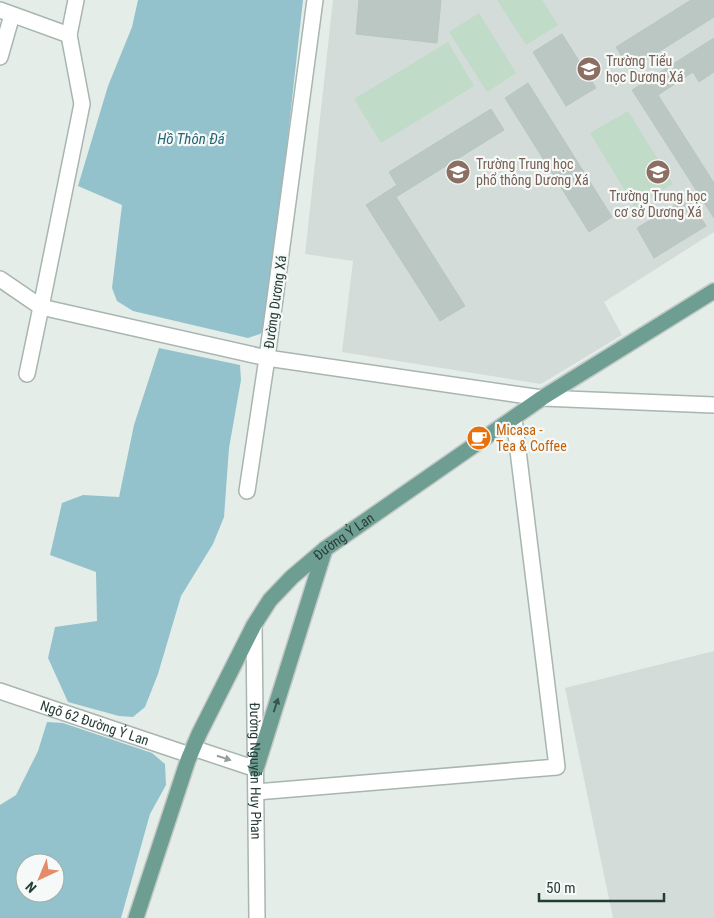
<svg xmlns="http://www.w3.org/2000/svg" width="714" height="918" viewBox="0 0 714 918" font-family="'Roboto Condensed',sans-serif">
  <rect width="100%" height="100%" fill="#e5ede9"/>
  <path fill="#d3dcd8" d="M333 0H714V232L604 302 622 335 541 384 342 352 353 261 305 254Z
    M714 651V918H613L565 688Z"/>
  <path fill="#c0dbc8" d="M497 0H542L558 25 526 45Z
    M479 13 516 73 487 92 449 32Z
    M448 42 474 86 381 143 354 99Z
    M628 111 673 184 635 207 590 133Z"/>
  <path fill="#93c2cc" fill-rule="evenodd" d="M138 0H303L267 326 260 334 248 338 133 311 117 301 112 288 122 205 78 186 108 86 132 27Z
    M159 348 240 365 241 380 229 448 224 517 213 544 181 596 158 674 145 707 133 717 119 716 68 702 48 658 55 627 97 621 96 572 50 555 62 503 83 495 119 497 134 425Z
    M47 722 63 723 152 753 165 764 166 785 150 814 121 918H0V805L16 795 38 751ZM25 863H55V893H25Z"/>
  <path fill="#bbc7c2" stroke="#b8c6c0" d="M359 0H441L437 43 356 34Z
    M691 0H714V17L630 70 616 47Z
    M562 34 596 88 566 106 533 52Z
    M714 38V72L699 82 693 72 658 95 714 183V218L632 90Z
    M528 83 612 217 589 232 505 98Z
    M491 109 504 130 396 197 465 306 440 321 366 205 397 185 389 172Z
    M688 197 706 226 654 258 637 228Z"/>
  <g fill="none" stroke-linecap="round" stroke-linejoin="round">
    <defs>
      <g id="minor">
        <path d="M76 0 69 35 82 104 41 307 267 358 247 491"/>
        <path d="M315 0 267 358 542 398 714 405"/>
        <path d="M0 10 69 35"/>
        <path d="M0 57 12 15"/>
        <path d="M0 279 41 307 27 374"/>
        <path id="s1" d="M254 625 257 918"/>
        <path id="s2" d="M0 691 190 755"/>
        <path d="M193 748 256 769"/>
        <path d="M256 792 557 767 514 418"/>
      </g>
      <g id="major">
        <path d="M256 769 325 549"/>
        <path id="s3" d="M136 918 188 760 199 734 254 625 270 600 292 577 325 549 542 398 714 291"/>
      </g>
    </defs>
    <use href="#minor" stroke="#a8b5b0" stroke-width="18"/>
    <use href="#major" stroke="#c2c9c7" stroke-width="18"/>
    <use href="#minor" stroke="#fff" stroke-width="15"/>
    <use href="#major" stroke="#6e9e92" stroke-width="15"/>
  </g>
  <defs><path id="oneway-solid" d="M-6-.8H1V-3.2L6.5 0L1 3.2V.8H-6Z" transform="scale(1.25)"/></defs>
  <use fill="#38554e" href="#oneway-solid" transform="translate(276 705) rotate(-72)"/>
  <use fill="#929e9b" href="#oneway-solid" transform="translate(224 758) rotate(18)"/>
  <defs>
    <symbol id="school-disc" viewBox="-11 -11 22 22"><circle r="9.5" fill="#8d6e63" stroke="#f5f9f7"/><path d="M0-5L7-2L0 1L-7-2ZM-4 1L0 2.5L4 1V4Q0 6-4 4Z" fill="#fff"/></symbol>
    <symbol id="cafe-disc" viewBox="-11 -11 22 22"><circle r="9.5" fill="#e8710a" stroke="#f5f9f7"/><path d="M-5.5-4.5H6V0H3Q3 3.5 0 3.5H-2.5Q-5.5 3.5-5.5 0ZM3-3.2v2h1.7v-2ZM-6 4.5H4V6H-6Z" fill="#fff"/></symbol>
  </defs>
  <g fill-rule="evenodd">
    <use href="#school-disc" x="575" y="55" width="28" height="28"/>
    <use href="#school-disc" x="444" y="158" width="28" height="28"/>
    <use href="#school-disc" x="644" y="158" width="28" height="28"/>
    <use href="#cafe-disc" x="465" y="424" width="28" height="28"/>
  </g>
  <g text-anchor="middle" stroke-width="4.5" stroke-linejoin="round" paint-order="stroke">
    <g font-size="14" fill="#785e54" stroke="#f5f9f7" text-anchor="start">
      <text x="606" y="66">Trường Tiểu<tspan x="606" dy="16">học Dương Xá</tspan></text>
      <text x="476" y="169">Trường Trung học<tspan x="476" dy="16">phổ thông Dương Xá</tspan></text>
      <text x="658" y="201" text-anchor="middle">Trường Trung học<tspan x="658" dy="16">cơ sở Dương Xá</tspan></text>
    </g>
    <g font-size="14" fill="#263d37" stroke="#f5f9f7">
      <text transform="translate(275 302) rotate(-82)" y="5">Đường Dương Xá</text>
      <text dy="5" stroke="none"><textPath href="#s3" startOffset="444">Đường Ỷ Lan</textPath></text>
      <text dy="5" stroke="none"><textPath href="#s2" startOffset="100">Ngõ 62 Đường Ỷ Lan</textPath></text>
      <text dy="5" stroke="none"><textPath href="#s1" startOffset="146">Đường Nguyễn Huy Phan</textPath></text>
    </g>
    <g font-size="14" fill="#c56008" stroke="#f5f9f7" text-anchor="start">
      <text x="496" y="435">Micasa -<tspan x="496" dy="16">Tea &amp; Coffee</tspan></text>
    </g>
    <g font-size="15" font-style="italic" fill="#266573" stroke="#f5f9f7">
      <text x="191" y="144">Hồ Thôn Đá</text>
    </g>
  </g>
  <g transform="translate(40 878) rotate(224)"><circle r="24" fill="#f5f9f7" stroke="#a2aeaa"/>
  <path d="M0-4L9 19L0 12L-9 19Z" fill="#e48b6c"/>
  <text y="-8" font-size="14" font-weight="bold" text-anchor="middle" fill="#263d37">N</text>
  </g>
  <path d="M539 893v8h125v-8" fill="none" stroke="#263d37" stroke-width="2.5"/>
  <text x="546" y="893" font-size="15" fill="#263d37" stroke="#f5f9f7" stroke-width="4" paint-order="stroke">50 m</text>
</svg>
